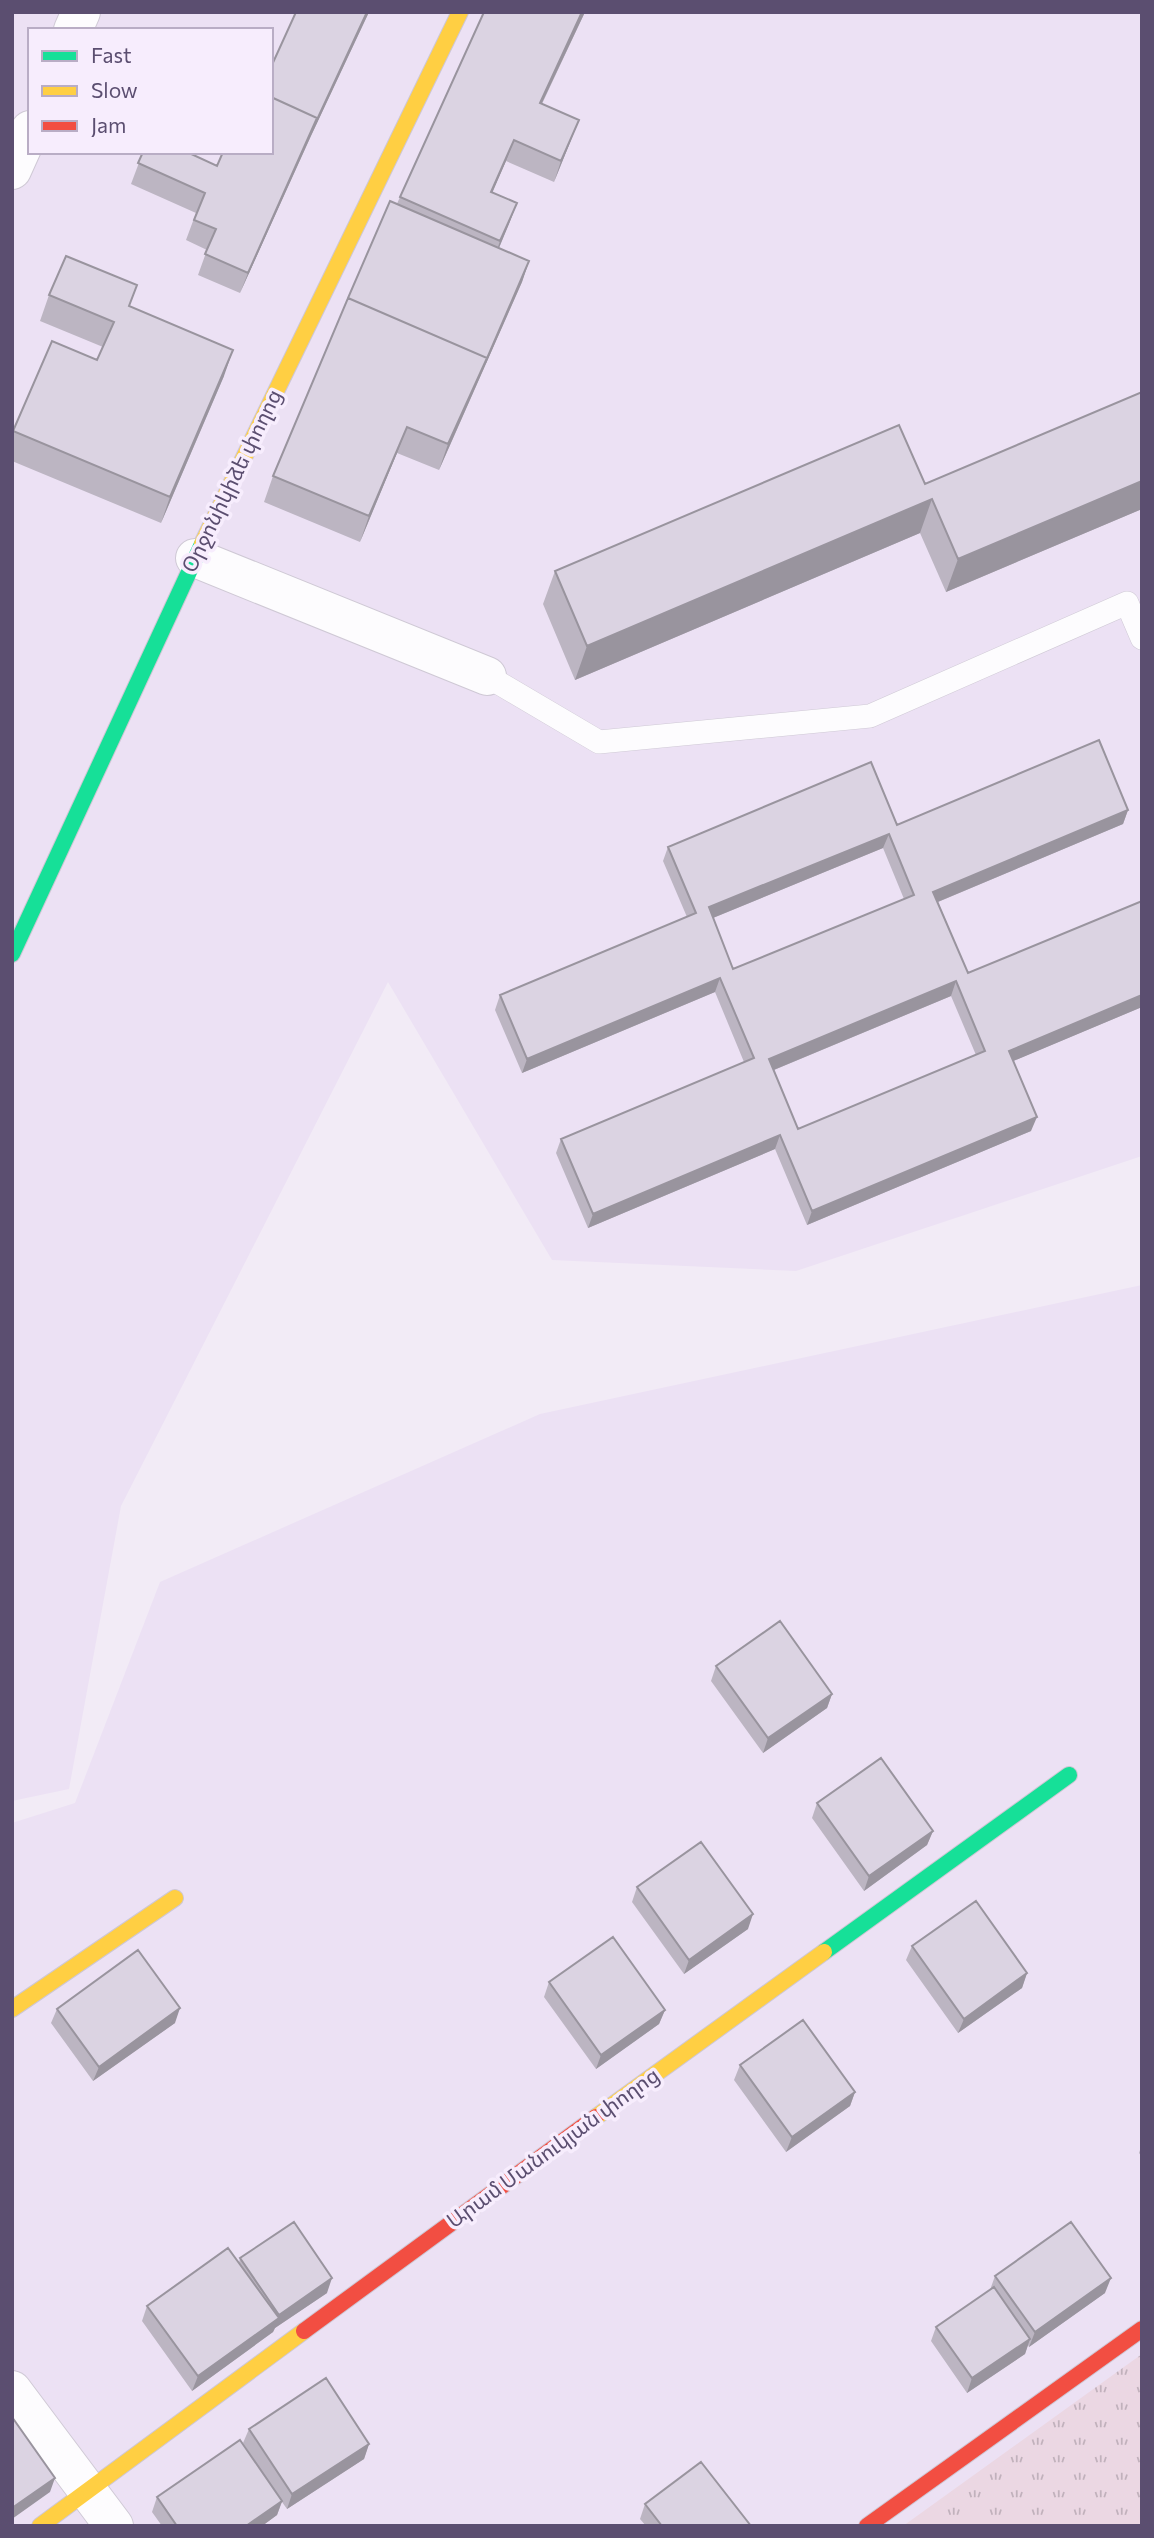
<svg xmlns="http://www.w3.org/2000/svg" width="1154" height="2538" viewBox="0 0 1154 2538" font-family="Commissioner,'Noto Sans Armenian',sans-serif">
  <defs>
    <pattern id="park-tufts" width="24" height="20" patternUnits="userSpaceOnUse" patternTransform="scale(1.75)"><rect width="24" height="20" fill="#ebd7e3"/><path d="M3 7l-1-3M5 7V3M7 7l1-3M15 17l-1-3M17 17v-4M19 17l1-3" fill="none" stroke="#c1b1bc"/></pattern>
  </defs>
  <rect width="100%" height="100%" fill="#f2ebf6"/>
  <path fill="#ece1f4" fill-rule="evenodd" d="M12 12H1142V1156L796 1271 552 1260 388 982 121 1506 69 1789 12 1801ZM30 30H271V152H30Z
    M1142 1285V2526H12V1823L75 1803 160 1582 540 1414Z"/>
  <path fill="url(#park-tufts)" d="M1142 2354V2526H903Z"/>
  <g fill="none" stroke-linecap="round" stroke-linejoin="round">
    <defs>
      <path id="lane" d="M487 676 599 742 870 716 1127 603 1142 638"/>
      <path id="street" d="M73 30 81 12
        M12 170 30 130
        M195 558 487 676
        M12 2390 114 2526"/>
      <path id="fast" d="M12 954 202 544
        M824 1952 1069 1775"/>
      <path id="slow" d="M202 544 460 12
        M12 2009 175 1898
        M596 2117 824 1952
        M40 2526 304 2331"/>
      <path id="jam" d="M304 2331 596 2117
        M867 2526 1142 2329"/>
    </defs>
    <use href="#lane" stroke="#cfc9d5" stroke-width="24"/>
    <use href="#street" stroke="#cfc9d5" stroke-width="40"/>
    <use href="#fast" stroke="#cec7d4" stroke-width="18"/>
    <use href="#slow" stroke="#cec7d4" stroke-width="18"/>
    <use href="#jam" stroke="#cec7d4" stroke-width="18"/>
    <use href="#lane" stroke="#fdfcfe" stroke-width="23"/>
    <use href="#street" stroke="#fdfcfe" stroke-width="38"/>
    <use href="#fast" stroke="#16e098" stroke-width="16"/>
    <use href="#slow" stroke="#ffcf43" stroke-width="16"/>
    <use href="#jam" stroke="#f24e42" stroke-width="16"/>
  </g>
  <path fill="#bcb5c2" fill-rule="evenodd" d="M296 12H369L310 138 240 293 198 275 207 250 186 240 196 213 131 184 143 152 217 166 271 152Z
    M585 12 542 104 571 140 554 182 506 161 492 192 517 203 499 248 529 261 522 282 439 470 397 453 360 542 264 502 273 476 400 197Z
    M137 285 129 306 224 376 161 523 12 461V434L52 341 97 360 103 347 40 321 49 295Z
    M1142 392V509L946 592 920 533 575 680 543 604 555 571 925 484Z
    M1128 810 1123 824 938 902 968 973 1142 901V1007L1013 1061 1031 1131 807 1225 775 1149 588 1228 556 1153 561 1139 744 1062 715 992 522 1073 495 1010 500 995 687 917 663 861 668 847 897 825ZM883 848 904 899 733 969 713 918ZM951 996 976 1055 798 1129 774 1070Z
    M716 1666 832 1694 827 1708 763 1753 711 1681Z
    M817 1803 933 1831 927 1845 864 1891 812 1818Z
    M637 1887 748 1929 684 1974 632 1902Z
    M912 1946 1027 1973 1022 1988 958 2033 906 1960Z
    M549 1982 665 2010 659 2024 596 2069 544 1997Z
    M57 2009 175 2023 93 2081 51 2023Z
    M740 2065 855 2092 850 2106 786 2152 734 2080Z
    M1142 2144V2157L1139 2153Z
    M240 2258 327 2293 275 2328 273 2332 192 2391 142 2321 147 2306 239 2263Z
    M995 2276 1105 2293 1029 2347 1028 2345 1025 2354 967 2393 931 2341 936 2327 990 2290Z
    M249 2429 369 2444 364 2459 287 2509 282 2502 277 2515 262 2526H162L152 2512 157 2497 266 2478 243 2443Z
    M645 2504 751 2526H646L640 2519Z"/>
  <path fill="#99949e" d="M367 12H369L310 138 240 293 248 273 317 118Z
    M582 12H585L532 124 540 103Z
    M579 120 571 140 554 182 561 161Z
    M514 140 506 161 484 212 491 192Z
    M517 203 509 224 493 262 500 241Z
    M529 261 522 282 439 470 448 444Z
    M233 350 224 376 161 523 170 497Z
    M407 427 397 453 360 542 369 516Z
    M1142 481V509L946 592 958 559Z
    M932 499 920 533 575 680 587 646Z
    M1128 810 1123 824 928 906 933 892Z
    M889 834 883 848 703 922 709 907Z
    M720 978 715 992 522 1073 527 1059Z
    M956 981 951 996 764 1074 769 1059Z
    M1142 995V1007L1004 1065 1009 1051Z
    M1037 1117 1031 1131 807 1225 812 1211Z
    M780 1135 775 1149 588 1228 593 1214Z
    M832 1694 827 1708 763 1753 768 1738Z
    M933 1831 927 1845 864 1891 869 1876Z
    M753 1914 748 1929 684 1974 689 1960Z
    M1027 1973 1022 1988 958 2033 964 2019Z
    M180 2008 175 2023 93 2081 99 2067Z
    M665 2010 659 2024 596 2069 601 2055Z
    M855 2092 850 2106 786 2152 792 2137Z
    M332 2278 327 2293 275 2328 273 2332 192 2391 198 2376 277 2319 279 2315Z
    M1111 2278 1105 2293 1029 2347 1035 2332Z
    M1030 2339 1025 2354 967 2393 972 2378Z
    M369 2444 364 2459 287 2509 292 2494Z
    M55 2478 50 2492 12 2519V2508Z
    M282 2501 277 2515 262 2526H246Z"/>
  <path fill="#dbd3e2" stroke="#99949e" stroke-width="2" fill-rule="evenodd" d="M296 12H367L315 124 317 118 271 97V67Z
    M484 12H582L540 103 579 120 561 161 514 140 491 192 517 203 500 241 400 197Z
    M271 97 317 118 248 273 205 254 216 229 194 220 205 193 138 163 143 152H187L217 166 223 152H271Z
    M390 201 529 261 485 363 487 358 348 298Z
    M66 256 137 285 129 306 233 350 170 497 13 431 52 341 97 360 114 322 49 295Z
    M348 298 487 358 448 444 407 427 369 516 273 476Z
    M1142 392V481L958 559 932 499 587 646 555 571 899 425 925 484Z
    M1099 740 1128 810 933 892 968 973 1142 901V995L1009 1051 1037 1117 812 1211 780 1135 593 1214 561 1139 754 1058 720 978 527 1059 500 995 696 913 668 847 871 762 897 825ZM889 834 914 895 733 969 709 907ZM956 981 985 1051 798 1129 769 1059Z
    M780 1621 832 1694 768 1738 716 1666Z
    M881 1758 933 1831 869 1876 817 1803Z
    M701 1842 753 1914 689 1960 637 1887Z
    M976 1901 1027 1973 964 2019 912 1946Z
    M613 1937 665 2010 601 2055 549 1982Z
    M138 1950 180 2008 99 2067 57 2009Z
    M803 2020 855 2092 792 2137 740 2065Z
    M294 2222 332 2278 279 2315 240 2258Z
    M1071 2222 1111 2278 1035 2332 995 2276Z
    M228 2248 279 2318 198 2376 147 2306Z
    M994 2287 1030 2339 972 2378 936 2327Z
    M326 2378 369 2444 292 2494 249 2429Z
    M12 2417 55 2478 12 2508Z
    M240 2440 282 2501 246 2526H177L157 2497Z
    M701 2462 751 2526H662L645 2504Z"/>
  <g text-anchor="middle" stroke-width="7" stroke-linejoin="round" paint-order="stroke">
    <g font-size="21" fill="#5b4e70" stroke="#f7edfd">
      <text transform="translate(232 481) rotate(-64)" y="7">Օրջոնիկիձե փողոց</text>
      <text transform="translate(553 2148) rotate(-36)" y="7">Արամ Մանուկյան փողոց</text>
    </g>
  </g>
  <rect width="1154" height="2538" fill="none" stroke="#5b4e70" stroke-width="28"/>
  <rect x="28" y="28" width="245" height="126" fill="#f7edfd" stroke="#b9adc5" stroke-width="2"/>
  <rect x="42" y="51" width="35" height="10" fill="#16e098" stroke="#b9adc5" stroke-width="2"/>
  <text x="91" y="63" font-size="21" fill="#5b4e70">Fast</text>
  <rect x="42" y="86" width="35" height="10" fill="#ffcf43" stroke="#b9adc5" stroke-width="2"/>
  <text x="91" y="98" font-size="21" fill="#5b4e70">Slow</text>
  <rect x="42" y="121" width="35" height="10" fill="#f24e42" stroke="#b9adc5" stroke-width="2"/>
  <text x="91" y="133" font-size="21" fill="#5b4e70">Jam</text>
</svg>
